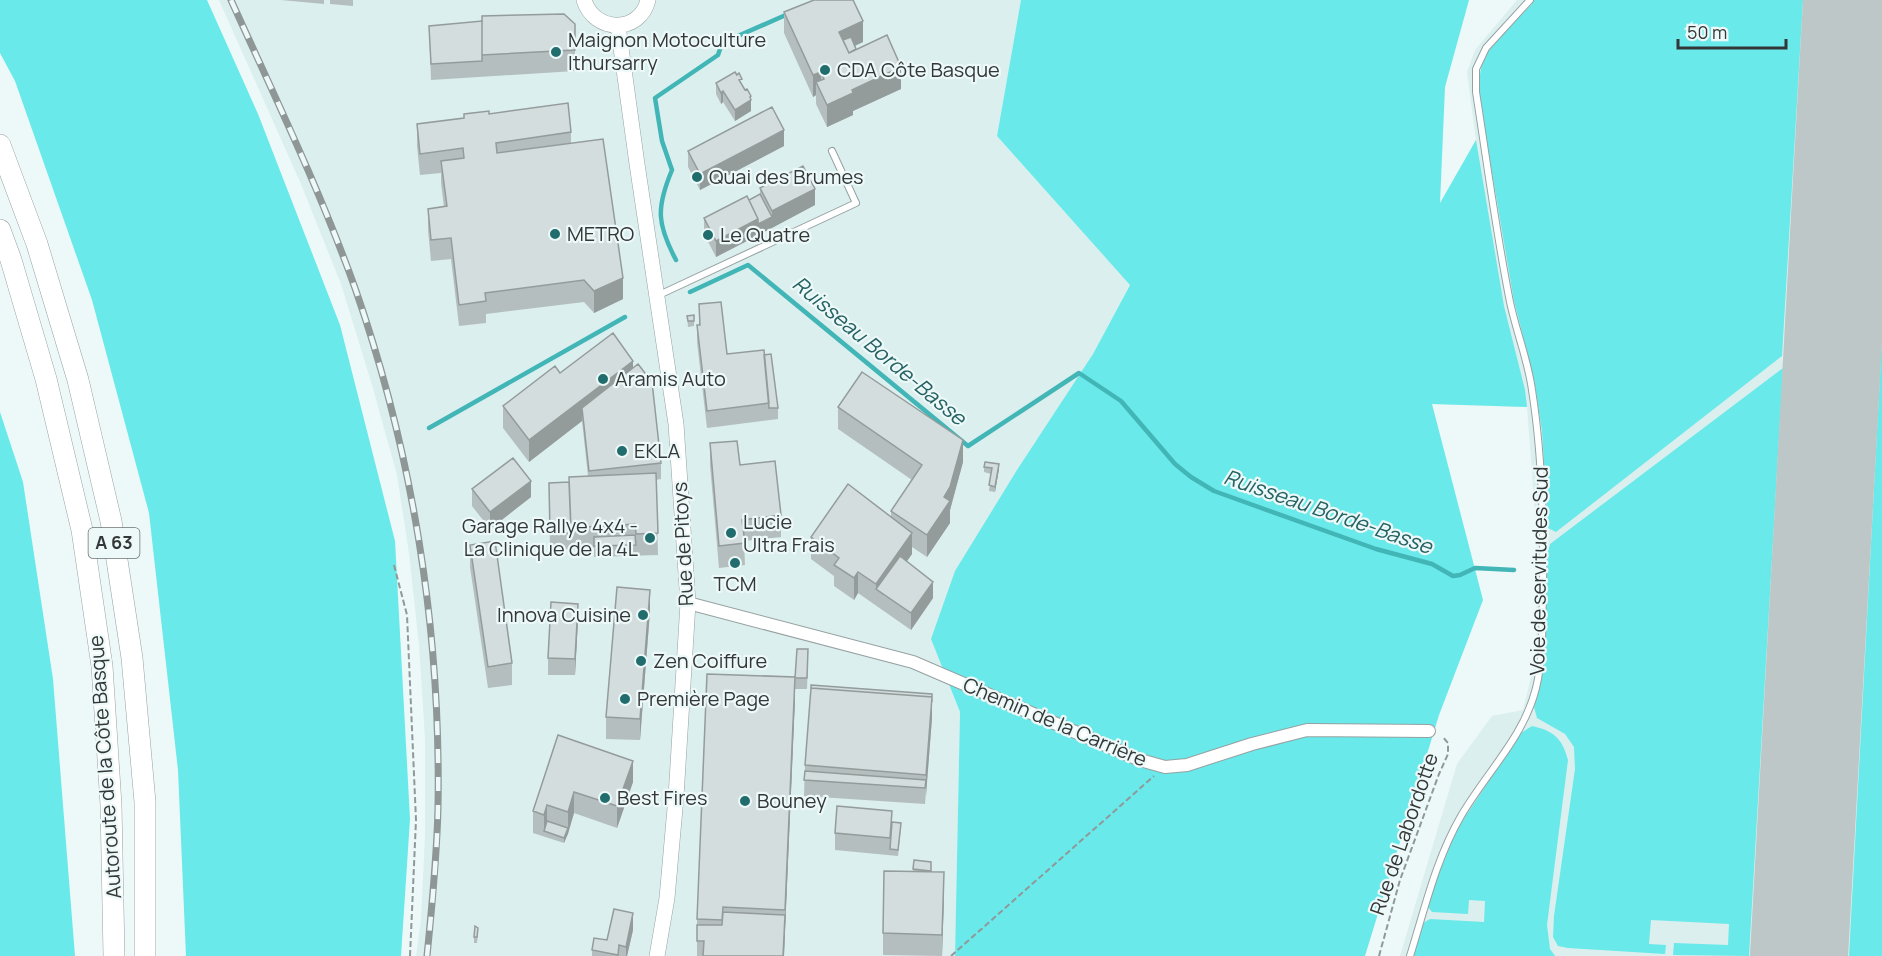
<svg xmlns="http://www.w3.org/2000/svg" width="1882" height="956" viewBox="0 0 1882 956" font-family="Manrope,sans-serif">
  <rect width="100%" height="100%" fill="#edf8f8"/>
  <path fill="#daefee" d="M219 0H1021L997 136 1130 284 1093 354 931 639 960 712 955 956H416L421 919 425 837V738L419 645 409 553 397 475 372 385 341 284 301 184Z
    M1517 0H1882V956H1400L1457 764 1492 716 1523 710 1536 657 1537 540 1527 407 1432 404 1440 205 1476 140 1467 72 1475 50Z"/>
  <path fill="#69e9ea" d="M0 0H207L258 114 340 325 395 541 410 819 401 956H186L178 770 149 513 92 300 15 81 0 53Z
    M1021 0H1469L1445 87 1440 203 1476 140 1504 306 1525 390 1527 407 1432 404 1483 600 1439 715 1365 956H955L960 712 931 639 955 571 1017 470 1093 354 1130 285 997 136Z
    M1534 0H1803L1782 356 1556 532 1548 528 1542 431 1534 379 1514 301 1480 102C1480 90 1478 77 1482 65 1486 46 1519 18 1532 4Z
    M1882 338V956H1849Z
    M1783 368 1749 956 1673 955 1674 943 1728 945 1729 924 1651 920 1649 944 1666 945 1665 954 1568 948 1558 946 1553 937 1554 916 1575 769 1574 747 1565 734 1537 718 1534 707 1541 681 1545 642 1547 555 1550 544Z
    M0 412 23 482 53 679 75 956H0Z
    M1532 726C1554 731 1562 738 1568 760L1547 925 1550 949 1555 956H1413L1423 923 1430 919 1484 922 1485 901 1469 900 1468 914 1432 912 1428 907 1441 863 1459 826 1521 733Z"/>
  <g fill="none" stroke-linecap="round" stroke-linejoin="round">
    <path stroke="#42b5b6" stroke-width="4.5" d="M676 260C657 224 656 208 672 170L662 141 655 98 718 55 722 43 788 14
      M690 292 748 265 968 446 1079 373 1121 401 1175 464 1191 477 1214 491 1376 549 1432 564 1453 576 1460 575 1475 568 1514 570
      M429 428 625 317"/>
    <path stroke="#bec7c7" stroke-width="98" d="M1799 956 1852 0"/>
    <defs>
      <path id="service" d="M659 295 856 203 832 151
        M1410 956C1425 908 1436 859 1461 816 1486 773 1524 737 1536 688 1544 656 1542 617 1543 584 1544 519 1542 454 1532 390 1528 360 1516 331 1510 302 1496 232 1487 162 1476 92V69L1486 48 1530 0"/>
      <path id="minor" d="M688 603 913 662 1140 760 1165 767 1187 765 1252 744 1307 730 1429 731"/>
      <path id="tertiary" d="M584 0C594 33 640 34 648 0
        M618 26 637 164 676 424 688 603 676 797 667 898 657 956"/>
      <path id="motorway" d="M0 145 37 244 78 380 111 521 132 658 145 802V956
        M0 230 11 260 46 379 82 530 102 666 111 805 114 956"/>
    </defs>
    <use href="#service" stroke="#97a1a1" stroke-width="8"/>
    <use href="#minor" stroke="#97a1a1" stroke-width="14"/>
    <use href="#tertiary" stroke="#97a1a1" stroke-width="16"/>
    <use href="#motorway" stroke="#97a1a1" stroke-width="22"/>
    <path stroke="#909898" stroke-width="2" stroke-dasharray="6 3" stroke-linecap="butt" d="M394 565 407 615 416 820 410 956
      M951 956 1154 776
      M1379 956 1400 880 1439 774 1448 754V743L1442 736"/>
    <use href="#service" stroke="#fff" stroke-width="6"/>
    <use href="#minor" stroke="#fff" stroke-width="12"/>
    <use href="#tertiary" stroke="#fff" stroke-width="15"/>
    <use href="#motorway" stroke="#fff" stroke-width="21"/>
    <defs>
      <path id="rail" d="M231 0C274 95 320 190 355 288 413 454 441 631 438 807 437 857 432 906 427 956"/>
    </defs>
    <use href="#rail" stroke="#8f9696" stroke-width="7"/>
    <use href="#rail" stroke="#edf8f8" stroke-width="4.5" stroke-dasharray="14" stroke-linecap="butt"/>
  </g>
  <path fill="#b5bebe" d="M281 0H324V4Z
    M330 0H353V6L330 4Z
    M784 12 863 42 855 46 856 49 901 89 853 111V115L827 127 816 104V95L813 97 784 33Z
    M575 24V71L431 80 429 26Z
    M716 83 742 85 751 107V111L735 121 723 102 721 104 716 94Z
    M489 114 571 132V143L623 299 594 313 584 302 486 314V323L459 326 451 259 431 261 428 230V209L444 207 441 183V173L420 175 417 146V124L464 118Z
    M784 146 700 190 688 167V151Z
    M760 188 815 205 716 257 704 234V218L749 200 760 194Z
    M699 304 727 354 764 355 778 408V419L707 428 697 342V325H699Z
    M694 315V326L688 327 687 316Z
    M633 368 661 463V479L656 480 658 555 594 557V548L550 550 549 483 569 482 588 476 582 421 529 462 503 428V406L560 373Z
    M838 407 963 462 950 510V523L927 557 912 547V554L907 561 933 598 911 630 858 593 854 600 834 586V576L811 559V537L891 517V511L912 480 838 429Z
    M710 443 781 515V537L744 541 745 565 719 568 710 465Z
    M984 467 999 469 995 492 989 491 991 474 984 472Z
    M472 489 531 497 490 529 472 506Z
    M470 545 512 663V685L488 688 470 567Z
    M650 611 640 740 606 739V717Z
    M578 620 575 675H548V658Z
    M808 660 807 689H795V678Z
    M795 699 784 956H697V919Z
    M932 718 925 804 804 796 805 765Z
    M558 735 633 782 617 828 574 813 564 843 533 833V811Z
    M892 822 901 828 898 856 835 850V833Z
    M914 860 931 862V872L944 894 942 956 883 955V933L913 872Z
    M633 930 627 956H592V950L607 940Z
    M478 934 477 943H474V937Z"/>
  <path fill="#949b9b" d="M863 21V42L843 51 839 32Z
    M901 67V89L853 111V115L827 127V105L852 90Z
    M821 72V93L816 82V95L813 97V75Z
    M723 91V102L721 104V93Z
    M751 96V111L735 121V110Z
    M784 130V146L700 190V174Z
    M815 189V205L772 228V211Z
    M772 217V228L716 257V241L758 219Z
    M623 278V299L594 313V291Z
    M633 361V382L582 408V421L529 462V440Z
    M963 440V462L950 510V523L927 557V535Z
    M999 464V469L995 492V487Z
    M531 481V497L490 529V512Z
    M912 533V554L883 595 876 589V584Z
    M858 572V593L854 600V578Z
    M933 582V598L911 630V613Z
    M650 590V611L640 740V719Z
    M578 604V620L575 675V659Z
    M795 677V699L785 931 784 956H783L785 915Z
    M932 694V718L926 796V775Z
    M633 761V782L617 828V806Z
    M574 792V813L568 834V812Z
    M547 805V827L544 831V815Z
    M568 828V834L564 843V838Z
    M944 872V894L942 956V935Z
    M633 913V930L627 956H626V947Z"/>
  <path fill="#d3dddd" stroke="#949b9b" stroke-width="1.5" d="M814 0H853L863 21 839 32 849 53 887 35 901 67 852 90 853 93 827 105 816 82 824 79 821 72 813 75 784 12Z
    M564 14 575 24V50L482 55V16Z
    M482 21V61L431 64 429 26Z
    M851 37 856 49 849 53 843 40Z
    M735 72 737 75 739 73 742 79 739 80 745 90 747 89 751 96 750 97 751 100 735 110 723 91 721 93 716 83Z
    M568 103 571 132 496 143 497 153 603 139 623 278 594 291 584 280 485 293 486 301 459 305 451 238 431 240 428 209 447 206 441 161 464 158 463 148 420 154 417 124 464 118V114L489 111V114Z
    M772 107 784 130 700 174 688 151Z
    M803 166 815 189 772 211 760 188Z
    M760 194 772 217 758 224V219L749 200Z
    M747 196 758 219 716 241 704 218Z
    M721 302 727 354 764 350 769 403 707 411 697 325H700L699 304Z
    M694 315V321H688L687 316Z
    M613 333 633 361 529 440 503 406 555 366 560 373Z
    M771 354 778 408H769L764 355Z
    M638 364 652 382 661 463 589 471 582 408Z
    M862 372 963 440 950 487 944 497 950 501 927 535 891 511 922 465 838 407Z
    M737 441 740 465 775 461 781 515 742 520 745 543 719 546 710 443Z
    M513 458 531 481 490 512 472 489Z
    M985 462 999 464 995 487 989 485 992 468 984 467Z
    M656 473 658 533 636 534 635 524 571 528 569 477Z
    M569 482 571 533 550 534 549 483Z
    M848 484 912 533 876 584 858 572 854 578 834 565 839 558 811 537Z
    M635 535 636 545 594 546V537Z
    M495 541 512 663 488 667 470 545Z
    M900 556 933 582 911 613 876 589Z
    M617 587 650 590 640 719 606 717Z
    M551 602 578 604 575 659 548 658Z
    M797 649H808L807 678H795Z
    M707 674 795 677 785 910 723 907 722 920 697 919Z
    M811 685 932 694V702V697L811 688Z
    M811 688 932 697 926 775 805 765Z
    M558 735 633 761 617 806 574 792 568 812 547 805 544 815 533 811Z
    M805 771 926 780 925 788 804 780Z
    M837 806 892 811 890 838 835 833Z
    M547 821 568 828 564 838 544 831Z
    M892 822 901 823 898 850 890 849Z
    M914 860 931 862V871L913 869Z
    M884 871 944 872 942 935 883 933Z
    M614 909 633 913 626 947 619 945 618 955 592 950 594 938 607 940Z
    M723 912 785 915 783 956H703L704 941H697V925H722Z
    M475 926 478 928 477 937H474Z"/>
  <g fill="#216d6e" stroke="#edf8f8" stroke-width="2">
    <circle cx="556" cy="52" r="6"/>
    <circle cx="825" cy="70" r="6"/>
    <circle cx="697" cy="177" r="6"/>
    <circle cx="555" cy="234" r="6"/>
    <circle cx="708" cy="235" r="6"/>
    <circle cx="603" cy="379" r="6"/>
    <circle cx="622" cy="451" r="6"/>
    <circle cx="731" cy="533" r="6"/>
    <circle cx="650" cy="538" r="6"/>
    <circle cx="735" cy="563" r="6"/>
    <circle cx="643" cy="615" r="6"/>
    <circle cx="641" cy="661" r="6"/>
    <circle cx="625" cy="699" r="6"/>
    <circle cx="605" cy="798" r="6"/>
    <circle cx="745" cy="801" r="6"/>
  </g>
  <g text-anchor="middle" stroke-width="4.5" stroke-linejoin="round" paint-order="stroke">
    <rect fill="#edf8f8" stroke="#6b7171" stroke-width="1.5" x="88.5" y="528" width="51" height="30" rx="4.5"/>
    <g font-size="18" font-weight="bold" fill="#333737">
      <text x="114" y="549">A 63</text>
    </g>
    <g font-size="20" fill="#333737" stroke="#edf8f8" text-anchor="start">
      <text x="568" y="47">Maignon Motoculture<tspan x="568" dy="23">Ithursarry</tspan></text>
      <text x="837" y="77">CDA Côte Basque</text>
      <text x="709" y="184">Quai des Brumes</text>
      <text x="567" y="241">METRO</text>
      <text x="720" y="242">Le Quatre</text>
      <text x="615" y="386">Aramis Auto</text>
      <text x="634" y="458">EKLA</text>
      <text x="743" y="529">Lucie<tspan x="743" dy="23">Ultra Frais</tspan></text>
      <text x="638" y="533" text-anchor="end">Garage Rallye 4x4 -<tspan x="638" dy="23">La Clinique de la 4L</tspan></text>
      <text x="735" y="591" text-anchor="middle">TCM</text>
      <text x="631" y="622" text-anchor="end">Innova Cuisine</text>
      <text x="653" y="668">Zen Coiffure</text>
      <text x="637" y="706">Première Page</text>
      <text x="617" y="805">Best Fires</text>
      <text x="757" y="808">Bouney</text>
    </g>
    <g font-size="20" fill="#333737" stroke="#edf8f8">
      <text transform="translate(683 544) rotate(-93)" y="7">Rue de Pitoys</text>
      <text transform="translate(1539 571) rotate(-89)" y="7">Voie de servitudes Sud</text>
      <text transform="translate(1055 722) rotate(23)" y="7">Chemin de la Carrière</text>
      <text transform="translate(105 767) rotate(-94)" y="7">Autoroute de la Côte Basque</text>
      <text transform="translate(1404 834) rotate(-71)" y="7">Rue de Labordotte</text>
    </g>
    <g font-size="21" font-style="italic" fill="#256263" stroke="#edf8f8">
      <text transform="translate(879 351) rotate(40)" y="7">Ruisseau Borde-Basse</text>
      <text transform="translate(1328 512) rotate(19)" y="7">Ruisseau Borde-Basse</text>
    </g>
  </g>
  <path d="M1678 39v9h108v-9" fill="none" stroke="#333737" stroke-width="3"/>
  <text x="1687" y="39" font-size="18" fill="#333737" stroke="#edf8f8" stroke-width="4.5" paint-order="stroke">50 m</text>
</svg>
